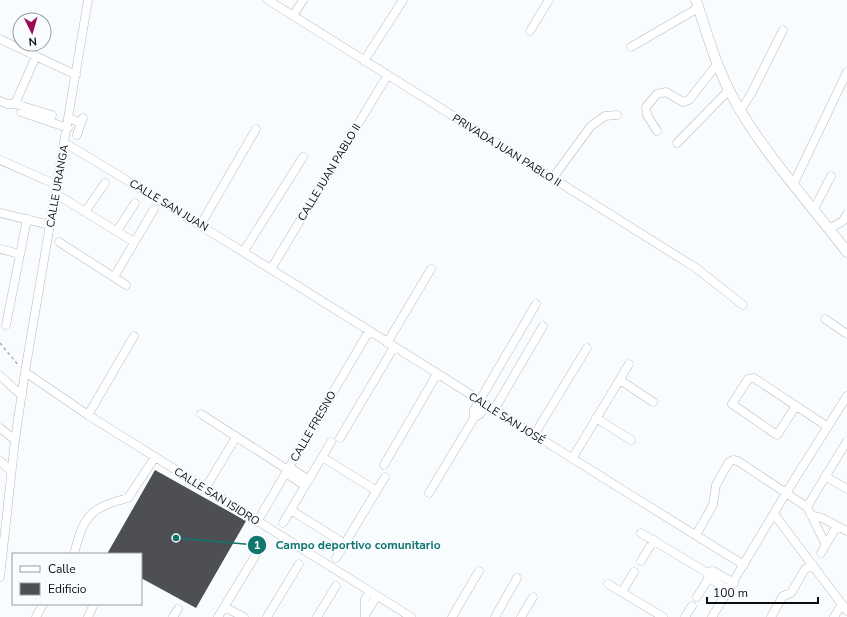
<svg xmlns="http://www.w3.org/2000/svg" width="847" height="617" viewBox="0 0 847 617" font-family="'Nunito Sans',sans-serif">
  <rect width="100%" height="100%" fill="#f9fcff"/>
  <path fill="#4d4f54" d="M155 470 246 521 196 608 141 578V554H107Z"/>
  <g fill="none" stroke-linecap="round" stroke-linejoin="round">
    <defs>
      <path id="minor" d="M268 0 696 268 743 305
        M293 16 303 0
        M530 31 549 0
        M0 39 76 75
        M631 47 698 8
        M364 61 403 0
        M0 101 7 104H15L36 56
        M15 104 52 115
        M741 110 752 92 783 30
        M21 112 68 128
        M69 118 81 123 83 118
        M657 131 647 115 646 107 657 94 666 92 683 102 689 100 718 63
        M77 135 81 123
        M65 143C294 280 517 426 744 565
        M677 143 729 90
        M0 160 57 185
        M552 179 591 126 605 116 617 115
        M794 183 847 72
        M56 194 134 242
        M814 209 831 176
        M85 212 105 183
        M0 213 50 225
        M201 224 256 129
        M829 229 843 221 847 214
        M117 231 135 203
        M59 242 126 285
        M0 249 20 254
        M244 251 303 157
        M271 269 387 76
        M114 277 154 209
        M825 319 847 334
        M6 325 27 219
        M387 343 431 269
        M25 372 88 415 411 617
        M0 376C8 382 13 389 22 395
        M620 380 653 402
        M796 406 777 435 732 404 748 379 754 378 828 427
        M494 410 543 326
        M201 414 288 470
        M88 415 134 336
        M474 418V410L536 304
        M596 418 631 440
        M0 428 15 440
        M534 435 587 348
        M340 438 394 347
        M322 457 377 491
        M572 459 629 364
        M0 461 11 471
        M384 465 437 374
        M289 467 309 480
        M286 473 305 486
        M825 476 847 489
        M205 489 236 437
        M429 493 474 418 480 414 486 405
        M807 507 847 441
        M291 510 345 544
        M774 514 847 611
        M811 515 822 518 847 531
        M257 522 369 331
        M283 523 331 442
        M641 533 706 572 709 578 729 590
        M696 535 713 505 716 485 729 462 733 460 738 461 807 507 826 545
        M821 553 837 526
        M74 554C84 516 89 508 128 498L155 457
        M336 558 385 477
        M641 561 654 540
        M709 572 713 571 734 583
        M0 577 15 440 25 372 88 0
        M608 584 663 617
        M622 592 634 572
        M697 597 713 571
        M224 607 244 617
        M366 613 377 596
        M36 617 43 604
        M88 617 94 604
        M173 617 178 609
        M218 617 263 543
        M267 617 299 564
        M317 617 336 586
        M365 617V599L370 592
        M452 617 479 571
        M495 617 517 578
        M521 617 533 597
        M685 617 692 606
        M712 617 786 493 847 396
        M771 617 783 596 791 593 805 569 813 565
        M834 617 840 607 843 605"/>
      <path id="major" d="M696 0C706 31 715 63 730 92 758 147 809 202 847 252"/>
    </defs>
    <use href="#minor" stroke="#b5babe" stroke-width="9"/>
    <use href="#major" stroke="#b5babe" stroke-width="11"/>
    <path stroke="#acaeb1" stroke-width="1.5" stroke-dasharray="3 3" stroke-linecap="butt" d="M0 343 19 366"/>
    <use href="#minor" stroke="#fff" stroke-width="8"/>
    <use href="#major" stroke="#fff" stroke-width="10"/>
  </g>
  <g text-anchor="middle" stroke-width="4" stroke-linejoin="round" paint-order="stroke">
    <g font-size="11" fill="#0b0c0e" stroke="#f9fcff">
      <text transform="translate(507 150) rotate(32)" y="4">PRIVADA JUAN PABLO II</text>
      <text transform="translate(329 172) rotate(-59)" y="4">CALLE JUAN PABLO II</text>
      <text transform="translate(57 186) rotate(-80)" y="4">CALLE URANGA</text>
      <text transform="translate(169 205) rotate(31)" y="4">CALLE SAN JUAN</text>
      <text transform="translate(507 418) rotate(32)" y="4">CALLE SAN JOSÉ</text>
      <text transform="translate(313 426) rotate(-60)" y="4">CALLE FRESNO</text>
      <text transform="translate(217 496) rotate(32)" y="4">CALLE SAN ISIDRO</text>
    </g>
  </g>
  <path fill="none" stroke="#0f766e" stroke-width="1.5" d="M176 538L257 545"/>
  <g fill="#0f766e" stroke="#f9fcff" stroke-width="1.5">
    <circle cx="176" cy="538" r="4"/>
    <circle cx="257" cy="545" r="10"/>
  </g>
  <g font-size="12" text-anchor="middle" font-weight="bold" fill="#fff">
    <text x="257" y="549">1</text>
  </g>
  <g font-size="12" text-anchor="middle" font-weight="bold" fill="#0f766e" stroke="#f9fcff" stroke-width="4" stroke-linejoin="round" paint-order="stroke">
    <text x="358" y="549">Campo deportivo comunitario</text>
  </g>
  <rect x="12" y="553" width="130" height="52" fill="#f9fcff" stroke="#9a9c9f"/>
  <rect x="20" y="566" width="20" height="6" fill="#ffffff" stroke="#9a9c9f"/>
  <text x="48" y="573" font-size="12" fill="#0b0c0e">Calle</text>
  <rect x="20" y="583" width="20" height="12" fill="#4d4f54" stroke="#9a9c9f"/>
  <text x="48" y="593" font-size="12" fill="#0b0c0e">Edificio</text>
  <g transform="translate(32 32) rotate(175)"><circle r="19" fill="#f9fcff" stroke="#9a9c9f"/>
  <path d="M0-3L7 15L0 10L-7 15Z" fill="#9d0953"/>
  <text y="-6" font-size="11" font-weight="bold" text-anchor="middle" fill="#0b0c0e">N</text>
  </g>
  <path d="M707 597v6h111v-6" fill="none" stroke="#0b0c0e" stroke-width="2"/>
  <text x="713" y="597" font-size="12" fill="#0b0c0e" stroke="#f9fcff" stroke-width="3" paint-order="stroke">100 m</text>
</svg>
